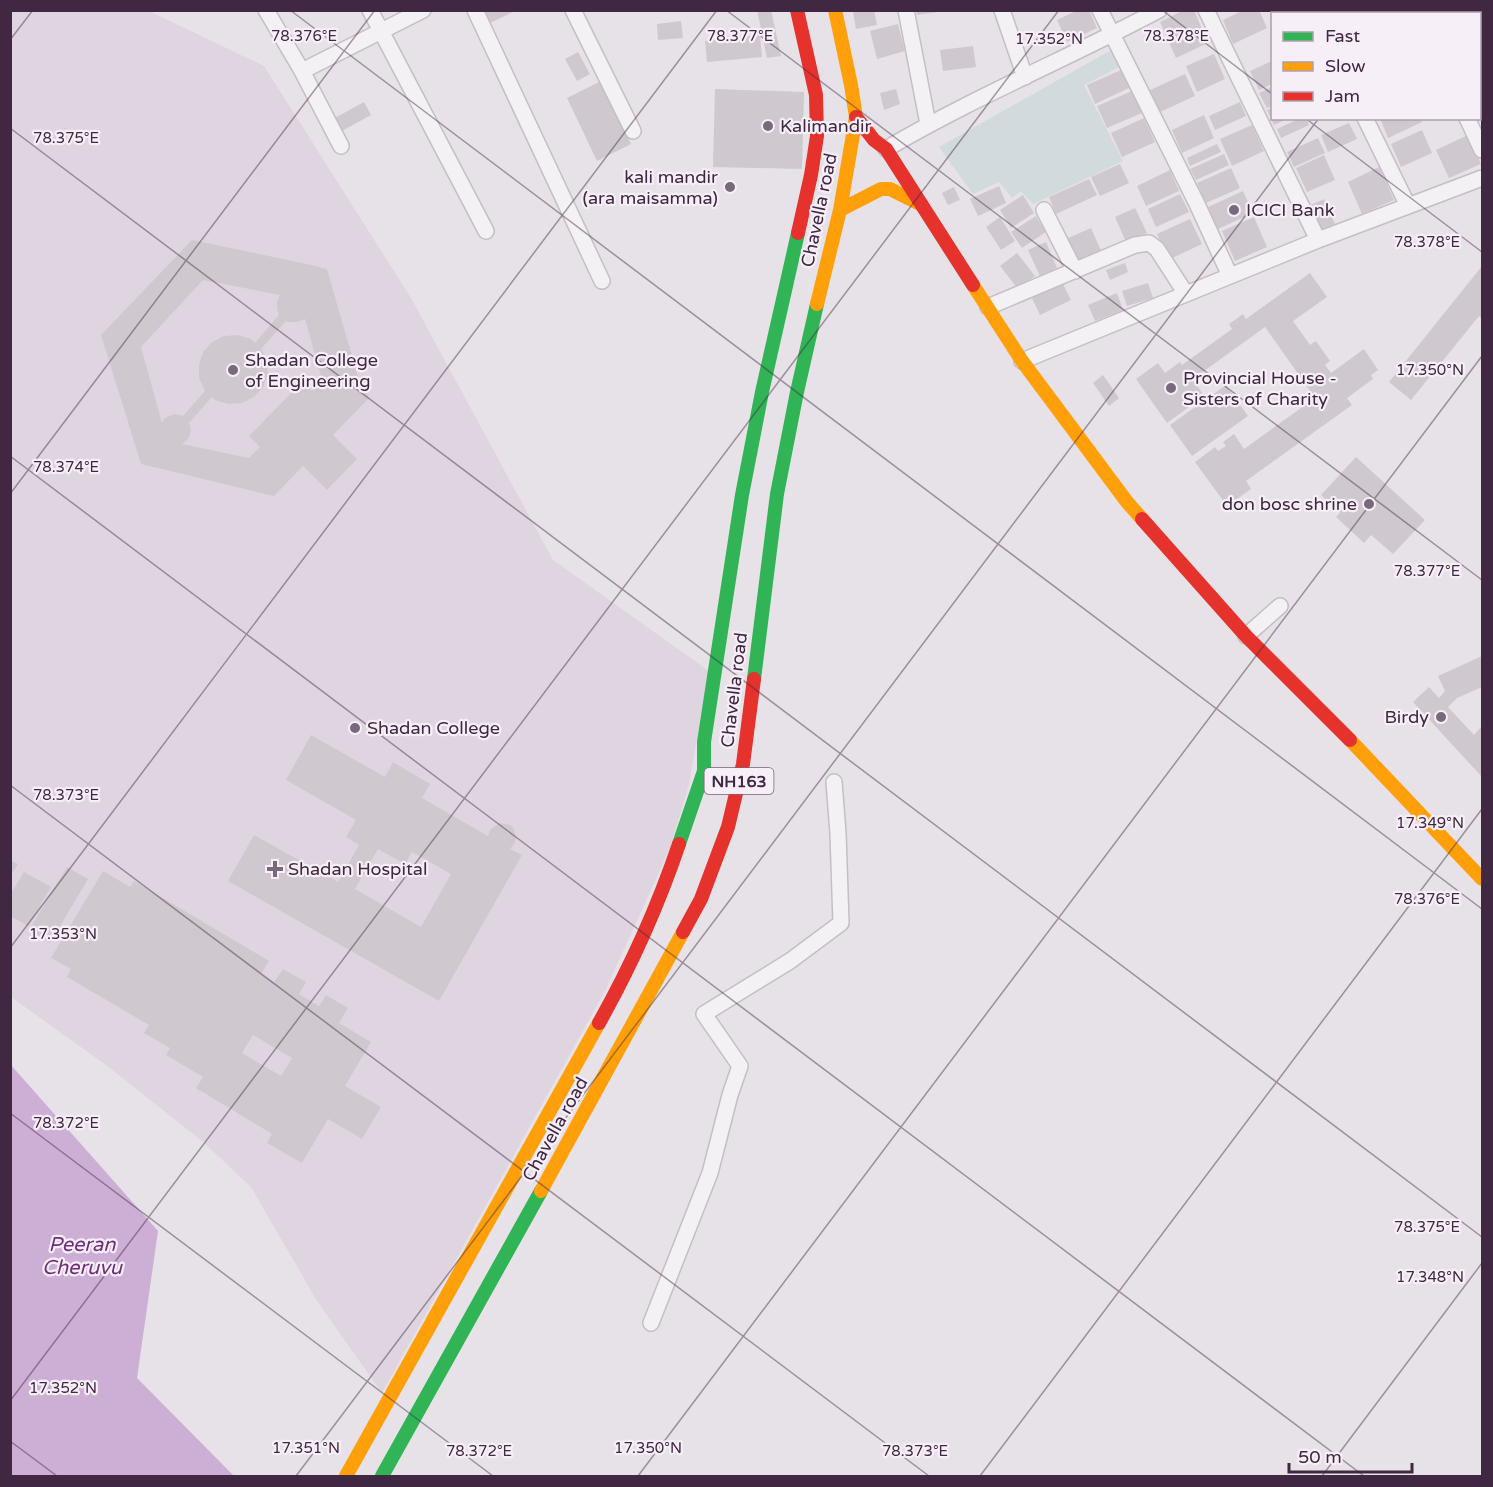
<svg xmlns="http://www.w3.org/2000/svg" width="1493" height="1487" viewBox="0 0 1493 1487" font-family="'Varela Round',sans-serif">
  <rect width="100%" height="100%" fill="#e7e2e7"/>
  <path fill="#dfd5e0" d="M11 11H149L264 66 411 298 553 560 709 671 689 784 670 848 605 991 382 1393 317 1301 251 1187 202 1141 106 1065 11 997Z"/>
  <path fill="#d1dadd" d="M1113 49 1121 66 1084 85 1123 161 1033 204 1021 191 1012 198 999 182 973 194 939 147Z"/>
  <path fill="#cdaed5" d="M10 1064 158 1231 137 1378 234 1476H11Z"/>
  <path fill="#cfc9cf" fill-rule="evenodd" d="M481 10H517L488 24Z
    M757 10H771L781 56 767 58Z
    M860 10H874L877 25 856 29 853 12Z
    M916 10H938V12L917 15Z
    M1078 10H1089L1097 28 1067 42 1057 20Z
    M1184 10H1194L1208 43 1176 58 1160 22Z
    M1244 10H1259L1267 28 1233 44 1223 20Z
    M1366 10H1403L1404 14H1368Z
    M1429 10H1455L1457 14H1431Z
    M1458 10H1476L1477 14H1460Z
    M681 21 683 38 658 40 657 24Z
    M898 24 905 51 877 59 870 31Z
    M760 35 762 57 707 62 705 41Z
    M973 46 976 67 943 71 940 50Z
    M1482 48V74L1480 75V50Z
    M578 52 590 74 577 81 565 59Z
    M1214 54 1225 79 1197 92 1186 66Z
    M1272 61V84L1259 90 1250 71Z
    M1121 70 1129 88 1095 104 1087 85Z
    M1185 74 1195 96 1160 112 1150 90Z
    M601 81 631 144 597 161 567 98Z
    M1272 87V106L1267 108 1259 93Z
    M715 89 804 92 802 169 713 167Z
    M896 89 900 104 884 110 880 93Z
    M1132 91 1142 113 1107 128 1097 106Z
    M364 102 371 115 340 132 333 119Z
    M1240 102 1246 116 1215 130 1209 116Z
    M1272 108V118H1289L1274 125 1267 110Z
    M1204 115 1214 138 1182 153 1172 130Z
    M1144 118 1155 142 1122 157 1111 133Z
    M1301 118H1306L1309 125 1281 138 1277 129Z
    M1380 118H1421L1422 122 1388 138Z
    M1349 123 1357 139 1328 152 1321 135Z
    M1252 125 1264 151 1232 166 1220 139Z
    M1422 130 1432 153 1401 167 1391 144Z
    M1468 135 1481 164 1449 178 1436 150Z
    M1318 138 1325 153 1294 167 1287 152Z
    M1217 144 1221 152 1190 166 1187 158Z
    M1224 154 1229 165 1196 180 1190 169Z
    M1324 155 1335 180 1307 192 1296 168Z
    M1120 164 1129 183 1100 196 1091 177Z
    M1379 167 1394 200 1362 214 1348 182Z
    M1231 168 1240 188 1206 203 1197 183Z
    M1170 170 1179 191 1146 206 1137 186Z
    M1089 179 1097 195 1056 214 1049 197Z
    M999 186 1006 203 978 216 970 199Z
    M954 187 960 200 948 205 942 193Z
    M1243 191 1253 213 1218 229 1208 207Z
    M1180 194 1189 212 1156 227 1148 209Z
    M1023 195 1034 213 1011 228 1000 210Z
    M1324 199 1335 224 1322 229 1311 205Z
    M1135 208 1147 233 1126 242 1115 217Z
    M1036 216 1046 232 1022 248 1011 232Z
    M1000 217 1015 241 1001 250 986 227Z
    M1254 217 1267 247 1235 261 1222 231Z
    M1190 219 1202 244 1168 260 1157 234Z
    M1091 228 1102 253 1080 263 1068 238Z
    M192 240 307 264 327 269 358 377 369 398 333 435 357 459 327 490 303 466 274 496 141 464 101 335ZM203 280 280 295 277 302V309L279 315 255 343 251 339 238 335 224 336 212 342 203 352 199 365V378L205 391 183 416 175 414 169 416 164 419 162 423 141 347ZM305 319 322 380 312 391 302 382 249 436 260 447 249 458 182 444 187 440 190 435 191 429 189 423 212 397 215 400 228 404 242 403 254 397 263 387 268 374 267 360 261 349 286 321 290 322H297Z
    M1046 242 1057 268 1040 276 1028 250Z
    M1017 253 1035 276 1018 289 1000 266Z
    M1125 263 1128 272 1110 280 1106 270Z
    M1482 266V319L1479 316 1411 400 1389 382Z
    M1310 273 1327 297 1293 321 1310 345 1316 341 1330 361 1325 365 1331 373 1364 349 1378 370 1371 375 1373 379 1347 398 1352 405 1246 481 1251 489 1227 506 1195 462 1215 447 1218 451 1226 446 1223 442 1234 434 1244 449 1315 398 1265 327 1193 379 1204 396 1167 423 1136 379 1158 363 1165 373 1180 362 1182 365 1232 329 1229 324 1243 314 1246 319Z
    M1061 280 1071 300 1040 315 1030 294Z
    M1148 283 1153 298 1127 306 1122 291Z
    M1117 293 1123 310 1095 321 1088 305Z
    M1103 375 1119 398 1109 406 1093 383Z
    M1226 385 1248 416 1192 456 1170 425Z
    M1356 457 1425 520 1393 554 1371 535 1364 543 1336 517 1340 513 1321 495Z
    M1482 656V687L1457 698 1448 707 1474 735 1482 726V777L1413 702 1429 687 1439 698 1445 691 1438 676Z
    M311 735 385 777 393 762 430 784 422 798 488 836 490 830 499 823 510 825 514 829 516 839 514 844 510 849 522 855 439 1001 228 881 254 835 338 882 359 845 346 837 356 820 286 780ZM378 849 405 864 412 852 451 874 421 927 355 889Z
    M10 860 18 864 10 876Z
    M67 867 88 879 50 943 29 930Z
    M103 871 130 887 134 881 269 961 261 974 274 982 283 969 306 982 299 994 319 1006 326 995 348 1008 339 1023 371 1042 345 1086 381 1107 362 1139 328 1119 302 1163 267 1143 272 1134 196 1088 203 1077 166 1055 170 1048 144 1033 149 1025 67 977 71 969 51 958ZM253 1035 292 1058 281 1076 242 1053Z
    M24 872 51 887 28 926 10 916V895Z"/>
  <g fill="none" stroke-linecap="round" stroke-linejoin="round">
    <defs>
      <path id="street" d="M266 10 302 71 341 146
        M370 10 486 231
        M475 10 602 281
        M573 10 633 131
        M906 10 928 124
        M1002 10 1025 77
        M1100 10 1197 204 1230 276
        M1206 10 1318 240
        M1312 10 1314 14
        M1413 10 1415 14
        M302 71 423 10
        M1365 118 1408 206
        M1467 118 1482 150
        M886 149C974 97 1069 58 1159 10
        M1044 210 1075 271
        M988 307 1135 245 1149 243 1157 249 1186 294
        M1022 361 1318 240 1482 178
        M1246 636 1280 606
        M651 1323 710 1173 730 1095 740 1066 704 1014 790 961 841 923 838 833 834 782"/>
    </defs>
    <use href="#street" stroke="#c4bfc5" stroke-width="18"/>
    <use href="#street" stroke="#f3f1f3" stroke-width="15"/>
    <path stroke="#30b455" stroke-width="14" d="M754 679 777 494 797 392 817 304
      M679 844 704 771V742L742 495 762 392 798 233
      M382 1476 541 1191"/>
    <path stroke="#ff9f0a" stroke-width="14" d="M840 210 881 189H890L920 204
      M973 285 1022 361 1127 502 1142 519
      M817 304 840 210 856 117 851 85 835 10
      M1350 740 1482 879
      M541 1191 683 932
      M346 1476 599 1023"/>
    <path stroke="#e5322d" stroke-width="14" d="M797 10 816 95 817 136 811 175 798 233
      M856 117 874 140 886 149 973 285
      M1142 519 1246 636 1350 740
      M683 932 701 899 728 827 743 764 754 679
      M599 1023C631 966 658 906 679 844"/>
  </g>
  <path fill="none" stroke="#402742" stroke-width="1.5" stroke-opacity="0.45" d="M290 10 1482 909M726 10 1482 580M1162 10 1272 94M1398 14 1401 10M10 40 33 10M1305 118 1482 252M10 128 1482 1237M10 456 1364 1476M10 494 375 10M10 785 929 1476M10 948 717 10M10 1113 493 1476M10 1401 1059 10M10 1441 57 1476M296 1476 1319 118M638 1476 1482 356M980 1476 1482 809M1322 1476 1482 1263"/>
  <g fill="#7a687c" stroke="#f6eff7" stroke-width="2">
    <circle cx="768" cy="126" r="6"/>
    <circle cx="730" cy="187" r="6"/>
    <circle cx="1234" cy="210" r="6"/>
    <circle cx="233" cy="370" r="6"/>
    <circle cx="1171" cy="388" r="6"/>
    <circle cx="1369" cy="504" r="6"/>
    <circle cx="1441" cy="717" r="6"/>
    <circle cx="355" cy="728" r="6"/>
    <path d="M272 860h6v6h6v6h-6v6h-6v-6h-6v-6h6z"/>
  </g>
  <g text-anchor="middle" stroke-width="4.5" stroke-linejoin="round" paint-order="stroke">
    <rect fill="#f6eff7" stroke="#776378" stroke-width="1.5" x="704.5" y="768" width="69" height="26" rx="4.5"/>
    <g font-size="16" font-weight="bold" fill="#402742">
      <text x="739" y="787">NH163</text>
    </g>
    <g font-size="18" fill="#402742" stroke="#f6eff7" text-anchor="start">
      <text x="780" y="132">Kalimandir</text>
      <text x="718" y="183" text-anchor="end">kali mandir<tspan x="718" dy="21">(ara maisamma)</tspan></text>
      <text x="1246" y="216">ICICI Bank</text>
      <text x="245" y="366">Shadan College<tspan x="245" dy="21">of Engineering</tspan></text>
      <text x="1183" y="384">Provincial House -<tspan x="1183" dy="21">Sisters of Charity</tspan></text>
      <text x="1357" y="510" text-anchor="end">don bosc shrine</text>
      <text x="1429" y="723" text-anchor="end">Birdy</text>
      <text x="367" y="734">Shadan College</text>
      <text x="288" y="875">Shadan Hospital</text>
    </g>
    <g font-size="18" fill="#402742" stroke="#f6eff7">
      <text transform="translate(819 210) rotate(-78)" y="6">Chavella road</text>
      <text transform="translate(734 690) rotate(-83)" y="6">Chavella road</text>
      <text transform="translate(555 1129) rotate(-61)" y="6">Chavella road</text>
    </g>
    <g font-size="20" font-style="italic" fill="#6d2d79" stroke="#f6eff7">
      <text x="82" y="1251">Peeran<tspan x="82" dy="23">Cheruvu</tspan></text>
    </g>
  </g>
  <g font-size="15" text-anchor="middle" fill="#402742" stroke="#f6eff7" stroke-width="4.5" stroke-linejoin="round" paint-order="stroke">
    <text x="304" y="41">78.376°E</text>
    <text x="740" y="41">78.377°E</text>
    <text x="1176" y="41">78.378°E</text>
    <text x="1049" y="44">17.352°N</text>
    <text x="66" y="143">78.375°E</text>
    <text x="1427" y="247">78.378°E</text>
    <text x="1430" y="375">17.350°N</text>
    <text x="66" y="472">78.374°E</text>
    <text x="1427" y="576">78.377°E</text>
    <text x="66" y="800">78.373°E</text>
    <text x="1430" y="828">17.349°N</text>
    <text x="1427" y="904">78.376°E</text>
    <text x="63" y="939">17.353°N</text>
    <text x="66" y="1128">78.372°E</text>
    <text x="1427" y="1232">78.375°E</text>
    <text x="1430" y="1282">17.348°N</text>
    <text x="63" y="1393">17.352°N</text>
    <text x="306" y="1453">17.351°N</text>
    <text x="648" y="1453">17.350°N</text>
    <text x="479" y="1456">78.372°E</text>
    <text x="915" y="1456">78.373°E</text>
  </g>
  <rect width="1493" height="1487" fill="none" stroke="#402742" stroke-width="24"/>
  <rect x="1271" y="12" width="210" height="108" fill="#f6eff7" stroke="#ad9faf" stroke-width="1.5"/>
  <rect x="1283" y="32" width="30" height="9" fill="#30b455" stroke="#ad9faf" stroke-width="1.5"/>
  <text x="1325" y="42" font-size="18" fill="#402742">Fast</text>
  <rect x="1283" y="62" width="30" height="9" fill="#ff9f0a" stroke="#ad9faf" stroke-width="1.5"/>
  <text x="1325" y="72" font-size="18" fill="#402742">Slow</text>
  <rect x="1283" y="92" width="30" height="9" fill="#e5322d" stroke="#ad9faf" stroke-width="1.5"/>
  <text x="1325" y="102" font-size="18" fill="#402742">Jam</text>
  <path d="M1289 1463v9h123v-9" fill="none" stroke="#402742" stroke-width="3"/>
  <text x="1298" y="1463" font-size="18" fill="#402742" stroke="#f6eff7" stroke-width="4.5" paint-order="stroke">50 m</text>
</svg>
